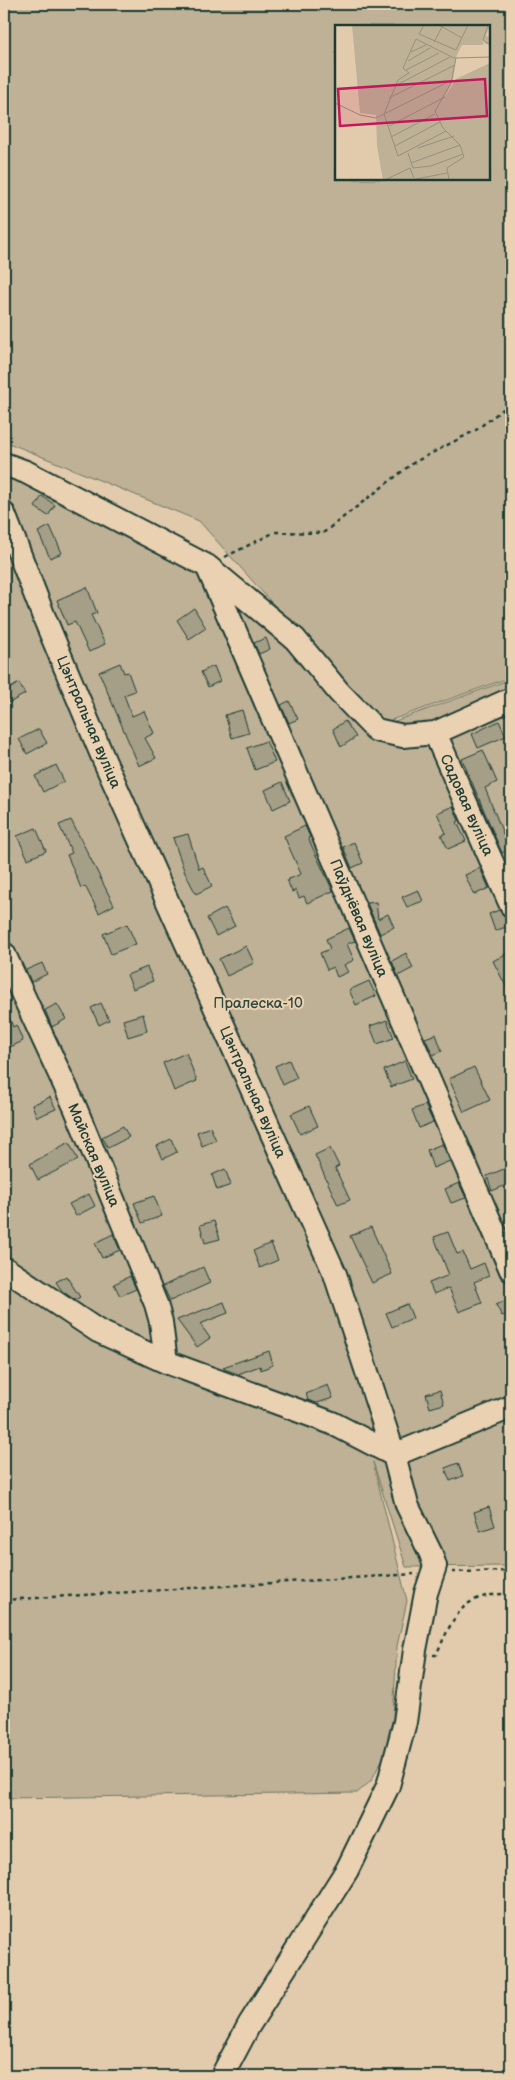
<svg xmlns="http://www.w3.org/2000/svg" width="515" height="2080" viewBox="0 0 515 2080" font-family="'Balsamiq Sans',sans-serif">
  <rect width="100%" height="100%" fill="#e2cbac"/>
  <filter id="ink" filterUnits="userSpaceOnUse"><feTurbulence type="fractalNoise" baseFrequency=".02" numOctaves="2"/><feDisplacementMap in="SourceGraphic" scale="10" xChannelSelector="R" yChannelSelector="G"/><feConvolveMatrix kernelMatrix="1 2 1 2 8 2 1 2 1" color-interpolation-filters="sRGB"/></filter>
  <g filter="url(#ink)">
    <path fill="#beb196" stroke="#6e7765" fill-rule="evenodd" d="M4 4H511V677L380 724 199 521 4 441ZM336 26H489V179H336Z
      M4 457 206 558 381 726 511 679V1566L406 1567 373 1462 407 1601 397 1646 393 1717 383 1758 371 1781 357 1793 4 1798Z"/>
    <path fill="#a59f87" stroke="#1f3d34" d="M42 496 55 505 48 516 35 507Z
      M50 526 62 553 50 558 38 532Z
      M87 587 97 613 91 615 105 644 89 652 75 622 67 625 57 600Z
      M194 608 206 628 189 639 177 620Z
      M266 638 270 649 259 654 254 643Z
      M120 663 124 673 128 672 135 691 124 695 132 716 144 711 154 733 145 738 156 758 139 766 99 672Z
      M214 666 220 681 208 687 201 672Z
      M19 683 25 694 9 703 4 692Z
      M289 701 298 719 289 723 281 705Z
      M242 710 249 733 232 738 225 715Z
      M345 721 356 737 341 747 333 729Z
      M499 721 506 736 478 748 472 734Z
      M39 729 47 743 27 754 19 739Z
      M266 741 275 762 255 770 247 748Z
      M483 750 497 782 485 788 504 836 506 835 511 848 502 853 462 759Z
      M56 765 64 781 43 792 35 776Z
      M282 782 290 801 273 809 265 790Z
      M453 806 459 821 457 822 466 841 448 849 441 835 446 833 437 813Z
      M71 820 114 905 99 913 85 886 81 888 67 855 72 853 59 825Z
      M305 826 310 837 308 838 333 891 307 903 304 896 299 898 296 890 292 892 287 880 301 874 284 836Z
      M36 828 46 851 28 859 17 836Z
      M188 834 199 869 203 867 212 886 196 894 185 873 173 838Z
      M354 842 363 863 352 868 343 847Z
      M480 868 489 888 474 895 465 875Z
      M418 890 423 901 407 907 402 897Z
      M376 902 378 919 388 914 394 927 380 934 367 903Z
      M225 908 235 926 216 936 207 918Z
      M499 910 504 916 511 918V925L495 931 489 914Z
      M127 924 136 944 111 954 103 934Z
      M349 928 355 941 347 944 354 960 344 965 348 972 337 977 333 967 327 970 320 953 330 949 326 939Z
      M246 946 254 963 227 976 219 959Z
      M511 951V996L493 961Z
      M406 953 413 968 398 976 392 961Z
      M42 963 47 974 31 982 26 970Z
      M147 967 153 981 133 989 127 975Z
      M369 981 376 996 356 1005 349 990Z
      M101 1003 109 1020 99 1025 91 1008Z
      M57 1004 66 1019 52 1027 45 1010Z
      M4 1006H5L13 1027 16 1025 23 1041 4 1050Z
      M143 1014 147 1031 128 1037 123 1020Z
      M387 1020 394 1038 377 1044 370 1026Z
      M436 1034 442 1051 433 1055 425 1038Z
      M186 1053 197 1081 174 1091 163 1063Z
      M289 1060 297 1078 283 1085 275 1066Z
      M405 1061 412 1079 391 1087 384 1070Z
      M474 1067 490 1100 464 1112 449 1079Z
      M50 1097 56 1109 37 1117 32 1105Z
      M425 1105 433 1122 419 1128 412 1110Z
      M309 1106 318 1126 300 1134 291 1114Z
      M123 1126 129 1137 108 1148 102 1137Z
      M210 1127 216 1140 202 1146 197 1132Z
      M171 1139 177 1152 163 1159 157 1146Z
      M69 1142 78 1160 38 1180 30 1164Z
      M442 1144 450 1161 433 1168 427 1150Z
      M330 1148 339 1166 335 1168 350 1200 338 1205 315 1155Z
      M511 1166V1183L492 1191 487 1176Z
      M225 1169 231 1185 217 1190 212 1175Z
      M459 1183 466 1198 451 1203 445 1189Z
      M89 1194 95 1206 76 1216 69 1204Z
      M154 1196 162 1216 142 1223 134 1203Z
      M214 1221 220 1239 205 1243 200 1225Z
      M371 1227 392 1274 372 1283 350 1236Z
      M448 1232 457 1254 463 1252 470 1269 484 1263 489 1276 474 1282 482 1303 459 1312 449 1288 434 1294 429 1283 449 1275 434 1237Z
      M113 1234 120 1250 102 1258 95 1243Z
      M271 1243 278 1260 260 1268 253 1251Z
      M203 1267 210 1283 170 1301 163 1286Z
      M66 1276 80 1297 75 1300 62 1291 56 1282Z
      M130 1276 136 1289 120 1296 114 1284Z
      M511 1298V1312L502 1316 496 1305Z
      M224 1302 228 1313 200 1324 210 1338 197 1347 177 1320Z
      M407 1304 413 1318 392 1327 386 1313Z
      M269 1351 273 1365 261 1370 260 1366 238 1374 224 1369 223 1367Z
      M328 1385 333 1398 317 1403 308 1400 306 1394Z
      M440 1390 444 1404 430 1408 426 1394Z
      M458 1463 463 1476 450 1481 445 1468Z
      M489 1507 495 1526 480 1531 474 1512Z"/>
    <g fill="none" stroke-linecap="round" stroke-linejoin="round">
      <defs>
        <path id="minor" d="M4 464 26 472 207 566 295 639 339 692 376 730 403 736 435 733 511 699
          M4 514 44 617 104 760 335 1274 394 1455 407 1505 431 1554 435 1566 426 1593 415 1650 405 1722 388 1786 347 1870 249 2025 222 2076
          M207 566 511 1270
          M435 733 511 905
          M4 954 75 1107 156 1304 161 1322 166 1362
          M4 1268 98 1331 166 1362 332 1423 394 1455 511 1407"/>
      </defs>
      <use href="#minor" stroke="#1f3d34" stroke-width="26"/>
      <path stroke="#1f3d34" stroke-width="2.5" stroke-dasharray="4 4" stroke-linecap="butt" d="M510 4 511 5
        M225 557 275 532 323 533 413 463 476 430 511 403
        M452 1572 511 1571
        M4 1600 414 1574
        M433 1655H436C455 1615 461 1593 511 1594"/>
      <use href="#minor" stroke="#ead1b1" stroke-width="22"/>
    </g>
  </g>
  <g text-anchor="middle" stroke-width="4" stroke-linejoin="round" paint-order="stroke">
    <g font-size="15" fill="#1f3d34" stroke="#ead1b1">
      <text transform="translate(89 722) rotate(67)" y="5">Цэнтральная вуліца</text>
      <text transform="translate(467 805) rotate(66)" y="5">Садовая вуліца</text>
      <text transform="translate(359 918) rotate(67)" y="5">Паўднёвая вуліца</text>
      <text transform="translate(253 1092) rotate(66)" y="5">Цэнтральная вуліца</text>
      <text transform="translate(94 1155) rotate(67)" y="5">Майская вуліца</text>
    </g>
    <g font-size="15" fill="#2f493e" stroke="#ead1b1">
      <text x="258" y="1008">Пралеска-10</text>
    </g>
  </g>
  <g transform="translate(335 25)">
    <rect width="155" height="155" fill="#e2cbac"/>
    <path d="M17 0H155L151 11 155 12V19H150L149 14 148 20H127L121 32 118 56 108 75 121 54 155 38V155H48L42 121 41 90 25 88Z" fill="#beb196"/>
    <path fill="none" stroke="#94927c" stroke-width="1" d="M89 0 84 9 121 25M104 0 127 13M153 0 148 15 155 20M99 17 107 2M121 25 133 0M76 27 91 20M73 36 95 23M71 45 104 28M60 61 115 32M54 73 120 40M0 78 25 90 41 93 117 55M54 101 110 72M111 106 63 131 49 89 63 55 74 48 68 43 81 14 119 33 155 32M56 112 100 89M60 121 105 97M83 123 119 111M73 128 78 143 96 141 128 129M76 138 125 120M50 155 75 143 79 153M76 155 112 148M114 155 112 143 129 132 125 120 108 103 100 86 116 58 121 33"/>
    <path fill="#c2185b" fill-opacity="0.15" stroke="#c2185b" stroke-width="2.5" d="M150 54 152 91 5 101 3 64Z"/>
    <rect width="155" height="155" fill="none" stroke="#1f3d34" stroke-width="2.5"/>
  </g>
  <rect width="515" height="2080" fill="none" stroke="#ead1b1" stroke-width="20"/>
  <rect x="10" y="10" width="495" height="2060" fill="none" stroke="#1f3d34" stroke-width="2" filter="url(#ink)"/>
</svg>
